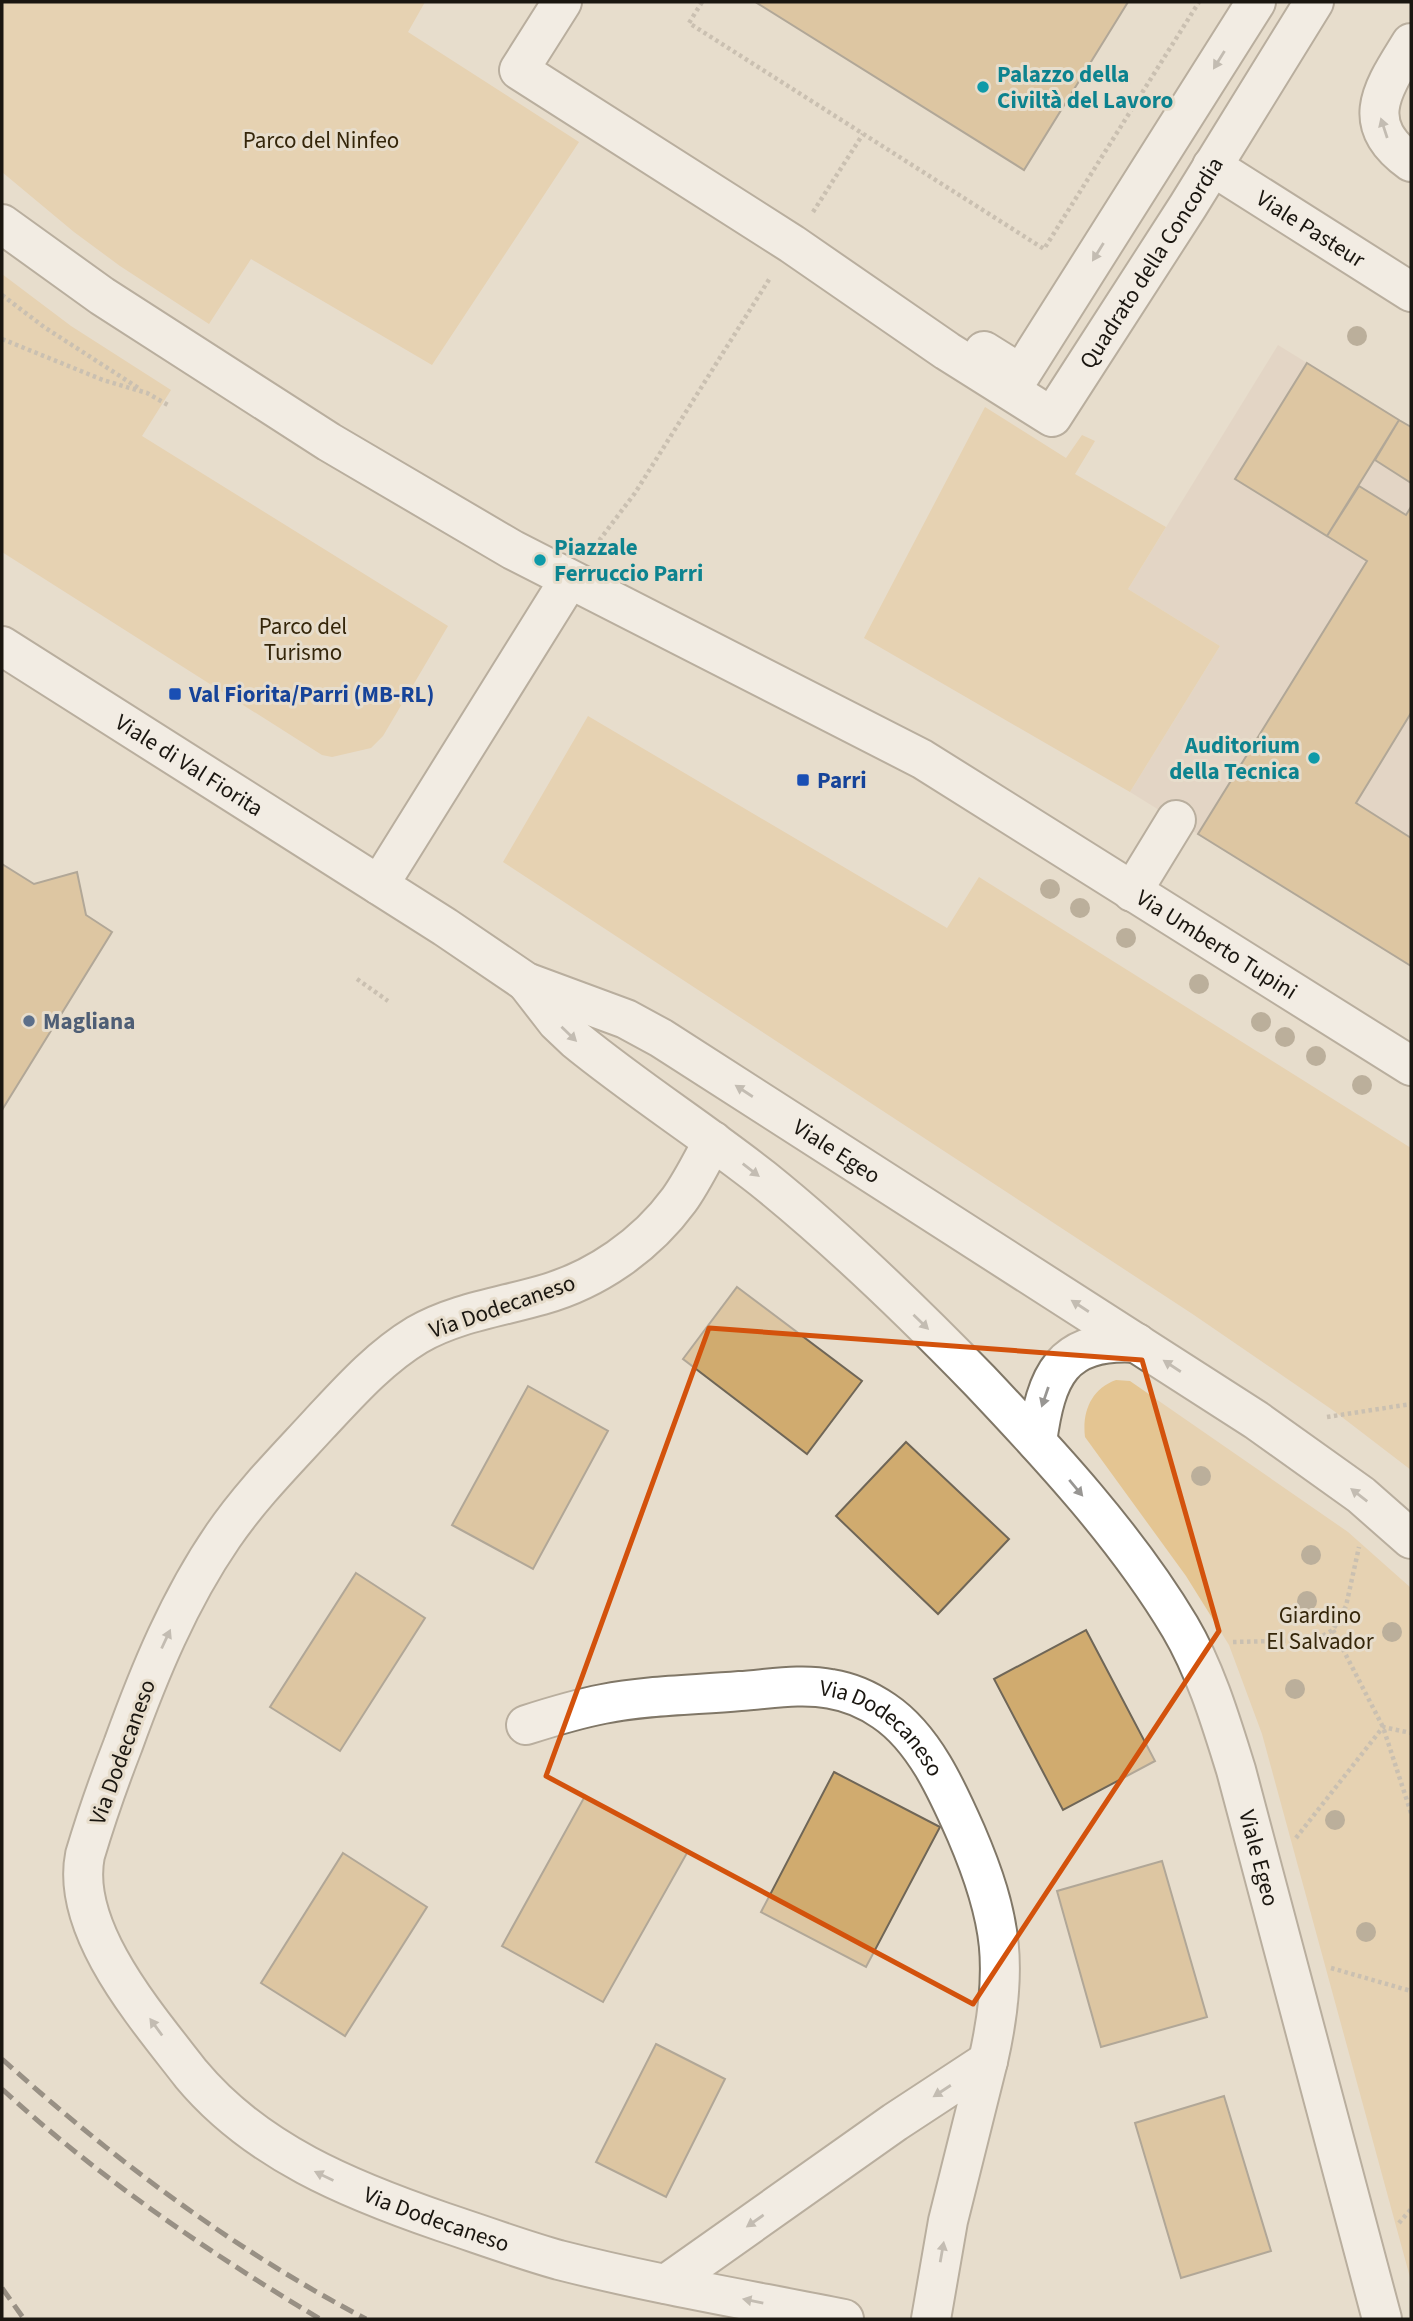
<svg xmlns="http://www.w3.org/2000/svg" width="1413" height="2321" viewBox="0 0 1413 2321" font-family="'Source Sans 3',sans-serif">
  <rect width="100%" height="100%" fill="#e7ddcc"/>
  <path fill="#decdbc" d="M1278 345 1411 427V966L1130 792 1220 646 1128 589Z"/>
  <path fill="#e4c592" d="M2 2H425L408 32 579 142 432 365 251 259 209 324 120 266 74 232 2 172Z
    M2 274 71 326 171 390 142 436 448 626 383 736 371 748 332 757 322 755 2 552Z
    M985 407 1066 458 1082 435 1095 441 1075 474 1166 527 1128 589 1220 646 1130 792 864 638Z
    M588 716 947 928 979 877 1411 1148V1470L1334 1411 1194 1315 503 862Z
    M1116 1380 1130 1381 1348 1532 1411 1588V2281L1262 1734 1229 1645 1186 1576 1085 1437C1082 1412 1091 1389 1116 1380Z"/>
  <path fill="#d0ab6f" stroke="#6f6657" stroke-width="2" d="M758 2H1128L1024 170 757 3Z
    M1307 363 1399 420 1327 536 1235 479Z
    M1399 420 1411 427V483L1375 460Z
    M1359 486 1406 515 1411 507V713L1356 803 1411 838V966L1198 834 1367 561 1327 536Z
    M2 864 34 884 77 872 86 915 112 932 2 1110Z
    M737 1287 862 1381 807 1454 683 1359Z
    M528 1386 608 1431 533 1569 452 1525Z
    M906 1442 1009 1539 938 1614 836 1516Z
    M356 1573 425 1618 340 1751 270 1707Z
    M1086 1630 1155 1761 1063 1810 994 1679Z
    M834 1772 940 1827 866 1967 761 1912Z
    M585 1796 687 1853 603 2002 502 1946Z
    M343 1853 427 1907 345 2036 261 1983Z
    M1162 1861 1207 2017 1101 2047 1057 1891Z
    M656 2044 725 2079 666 2197 596 2162Z
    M1224 2096 1271 2251 1181 2278 1135 2123Z"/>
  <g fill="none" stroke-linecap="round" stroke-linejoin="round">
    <defs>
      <g id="minor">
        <path id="s1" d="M562 2 519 70 792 244 947 351 1052 417 1188 206 1314 2"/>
        <path d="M1411 43C1384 87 1356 123 1411 162"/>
        <path id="s2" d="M1212 166 1411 292"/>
        <path id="s3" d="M2 224 102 296 329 442 513 550 922 759 1411 1066"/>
        <path d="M984 351 1021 374 1256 2"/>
        <path d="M379 885 569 580"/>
        <path d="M1132 892 1176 820"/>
        <path id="s4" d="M713 1141C702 1161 692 1182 679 1200 646 1245 596 1280 542 1295 500 1307 455 1313 417 1335 379 1358 349 1392 319 1424 286 1460 251 1495 223 1536 179 1600 149 1673 123 1745 109 1781 96 1818 85 1855 70 1930 148 2018 191 2074 256 2152 350 2190 443 2222 482 2235 520 2249 559 2260 653 2284 749 2300 844 2319"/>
        <path d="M1037 1442C1046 1376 1061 1338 1137 1343"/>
        <path id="s5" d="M526 1725C551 1717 577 1709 603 1704 648 1695 695 1695 740 1691 770 1689 802 1683 831 1689 850 1692 868 1700 884 1711 924 1738 947 1790 966 1833 1003 1919 1009 1969 988 2061"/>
        <path d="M666 2284 895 2122 988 2061 948 2221 931 2319"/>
      </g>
      <g id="major">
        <path id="s6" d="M2 646 445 927 526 982 626 1019 661 1038 1256 1420 1361 1495 1411 1539"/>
        <path id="s7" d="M526 982 557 1022 576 1040C636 1089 702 1131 763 1179 840 1241 911 1310 980 1381 1051 1456 1127 1538 1180 1627 1206 1671 1221 1722 1236 1770L1382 2319"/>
      </g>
    </defs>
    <use href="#minor" stroke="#807767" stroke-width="42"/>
    <use href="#major" stroke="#807767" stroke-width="42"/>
    <path stroke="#a69e91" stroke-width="4.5" stroke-dasharray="3.5 3.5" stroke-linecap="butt" d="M702 2 689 23 1044 249 1199 2
      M813 212 863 134
      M2 295 44 327 140 389
      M2 339 103 380 147 393 168 405
      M595 546 635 493 770 278
      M357 979 388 1001
      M1327 1417 1411 1404
      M1333 1630 1383 1727 1411 1813
      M1233 1642 1315 1640 1333 1630 1346 1606 1359 1547
      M1296 1838 1383 1727 1411 1733
      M1331 1968 1411 1991
      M1399 2223 1411 2209"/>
    <use href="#minor" stroke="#fff" stroke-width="38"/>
    <use href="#major" stroke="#fff" stroke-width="38"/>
    <path stroke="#39342d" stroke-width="5" stroke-dasharray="14 7" stroke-linecap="butt" d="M2 2059C113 2159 234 2250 366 2319
      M2 2089C99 2178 208 2252 320 2319
      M2 2288 24 2319"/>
  </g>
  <g fill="#857861">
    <circle cx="1357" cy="336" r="10"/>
    <circle cx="1050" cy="889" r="10"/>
    <circle cx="1080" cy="908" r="10"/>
    <circle cx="1126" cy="938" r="10"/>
    <circle cx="1199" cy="984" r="10"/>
    <circle cx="1261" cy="1022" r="10"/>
    <circle cx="1285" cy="1037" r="10"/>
    <circle cx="1316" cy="1056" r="10"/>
    <circle cx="1362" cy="1085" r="10"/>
    <circle cx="1201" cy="1476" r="10"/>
    <circle cx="1311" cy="1555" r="10"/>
    <circle cx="1307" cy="1601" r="10"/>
    <circle cx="1392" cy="1632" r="10"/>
    <circle cx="1295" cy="1689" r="10"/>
    <circle cx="1335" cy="1820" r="10"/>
    <circle cx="1366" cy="1932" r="10"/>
  </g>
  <defs><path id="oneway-solid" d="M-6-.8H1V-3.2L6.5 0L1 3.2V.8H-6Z" transform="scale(1.75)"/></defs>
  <g fill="#989693">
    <use href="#oneway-solid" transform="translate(1219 60) rotate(122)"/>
    <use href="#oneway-solid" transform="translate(1384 128) rotate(-108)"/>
    <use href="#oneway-solid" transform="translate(1098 252) rotate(122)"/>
    <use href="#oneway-solid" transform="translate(569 1034) rotate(44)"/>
    <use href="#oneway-solid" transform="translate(744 1091) rotate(-147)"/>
    <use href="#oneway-solid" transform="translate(751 1170) rotate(38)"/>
    <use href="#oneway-solid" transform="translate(1080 1306) rotate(-147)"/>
    <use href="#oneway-solid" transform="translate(921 1322) rotate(44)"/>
    <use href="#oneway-solid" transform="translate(1172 1366) rotate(-147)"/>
    <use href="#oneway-solid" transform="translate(1045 1397) rotate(109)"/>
    <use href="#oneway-solid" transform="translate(1076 1488) rotate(50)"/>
    <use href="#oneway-solid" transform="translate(1359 1495) rotate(-142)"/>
    <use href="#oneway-solid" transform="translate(166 1639) rotate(-65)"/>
    <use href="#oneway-solid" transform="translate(156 2027) rotate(-126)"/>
    <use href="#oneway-solid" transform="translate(942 2091) rotate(147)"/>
    <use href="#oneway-solid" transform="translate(324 2176) rotate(-154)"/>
    <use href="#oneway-solid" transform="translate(755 2221) rotate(145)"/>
    <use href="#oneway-solid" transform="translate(942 2252) rotate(-80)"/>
    <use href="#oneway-solid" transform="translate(753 2301) rotate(-169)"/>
  </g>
  <path d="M0 0H1413V2321H0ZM709 1328 1142 1360 1219 1631 973 2004 546 1776Z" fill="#e7ddcc" fill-opacity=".55" fill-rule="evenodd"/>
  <path fill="none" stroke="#d3520c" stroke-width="5" stroke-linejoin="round" d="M709 1328 1142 1360 1219 1631 973 2004 546 1776Z"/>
  <g fill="#0f9aa8" stroke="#e7ddcc" stroke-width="2.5">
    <circle cx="983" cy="87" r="7"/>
    <circle cx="540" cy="560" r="7"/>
    <circle cx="1314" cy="758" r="7"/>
  </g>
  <g fill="#1a4fb4" stroke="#e7ddcc" stroke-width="2.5">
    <rect x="168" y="687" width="14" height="14" rx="3.5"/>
    <rect x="796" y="773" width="14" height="14" rx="3.5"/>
  </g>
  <circle fill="#5c6f8a" stroke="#e7ddcc" stroke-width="2.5" cx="29" cy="1021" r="7"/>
  <g text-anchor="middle" stroke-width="6" stroke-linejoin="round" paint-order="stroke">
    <g font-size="23" font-weight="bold" fill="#0d838f" stroke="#e7ddcc" text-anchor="start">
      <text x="997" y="82">Palazzo della<tspan x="997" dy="26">Civiltà del Lavoro</tspan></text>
      <text x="554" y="555">Piazzale<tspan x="554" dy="26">Ferruccio Parri</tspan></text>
      <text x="1300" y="753" text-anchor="end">Auditorium<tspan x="1300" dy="26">della Tecnica</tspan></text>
    </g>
    <g font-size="23" fill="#35260a" stroke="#e7ddcc">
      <text x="321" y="148">Parco del Ninfeo</text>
      <text x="303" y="634">Parco del<tspan x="303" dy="26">Turismo</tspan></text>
      <text x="1320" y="1623">Giardino<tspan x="1320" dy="26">El Salvador</tspan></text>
    </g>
    <g font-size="23" fill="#1a1610" stroke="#e7ddcc">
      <text dy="8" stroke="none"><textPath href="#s2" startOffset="117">Viale Pasteur</textPath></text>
      <text dy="8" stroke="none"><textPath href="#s1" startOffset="900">Quadrato della Concordia</textPath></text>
      <text dy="8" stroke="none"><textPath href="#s6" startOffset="222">Viale di Val Fiorita</textPath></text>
      <text dy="8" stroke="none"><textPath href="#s3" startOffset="1414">Via Umberto Tupini</textPath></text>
      <text dy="8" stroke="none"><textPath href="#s6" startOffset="978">Viale Egeo</textPath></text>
      <text transform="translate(502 1306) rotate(-19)" y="8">Via Dodecaneso</text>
      <text dy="8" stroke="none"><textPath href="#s5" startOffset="374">Via Dodecaneso</textPath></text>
      <text transform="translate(122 1752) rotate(-70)" y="8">Via Dodecaneso</text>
      <text dy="8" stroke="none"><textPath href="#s7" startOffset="1169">Viale Egeo</textPath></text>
      <text dy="8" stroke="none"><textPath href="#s4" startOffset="1538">Via Dodecaneso</textPath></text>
    </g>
    <g font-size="23" font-weight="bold" fill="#164399" stroke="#e7ddcc" text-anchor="start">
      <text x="189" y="702">Val Fiorita/Parri (MB-RL)</text>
      <text x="817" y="788">Parri</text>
    </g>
    <g font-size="23" font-weight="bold" fill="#4e5e75" stroke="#e7ddcc" text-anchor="start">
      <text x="43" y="1029">Magliana</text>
    </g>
  </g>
  <rect width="1413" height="2321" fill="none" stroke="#1a1610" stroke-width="7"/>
</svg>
